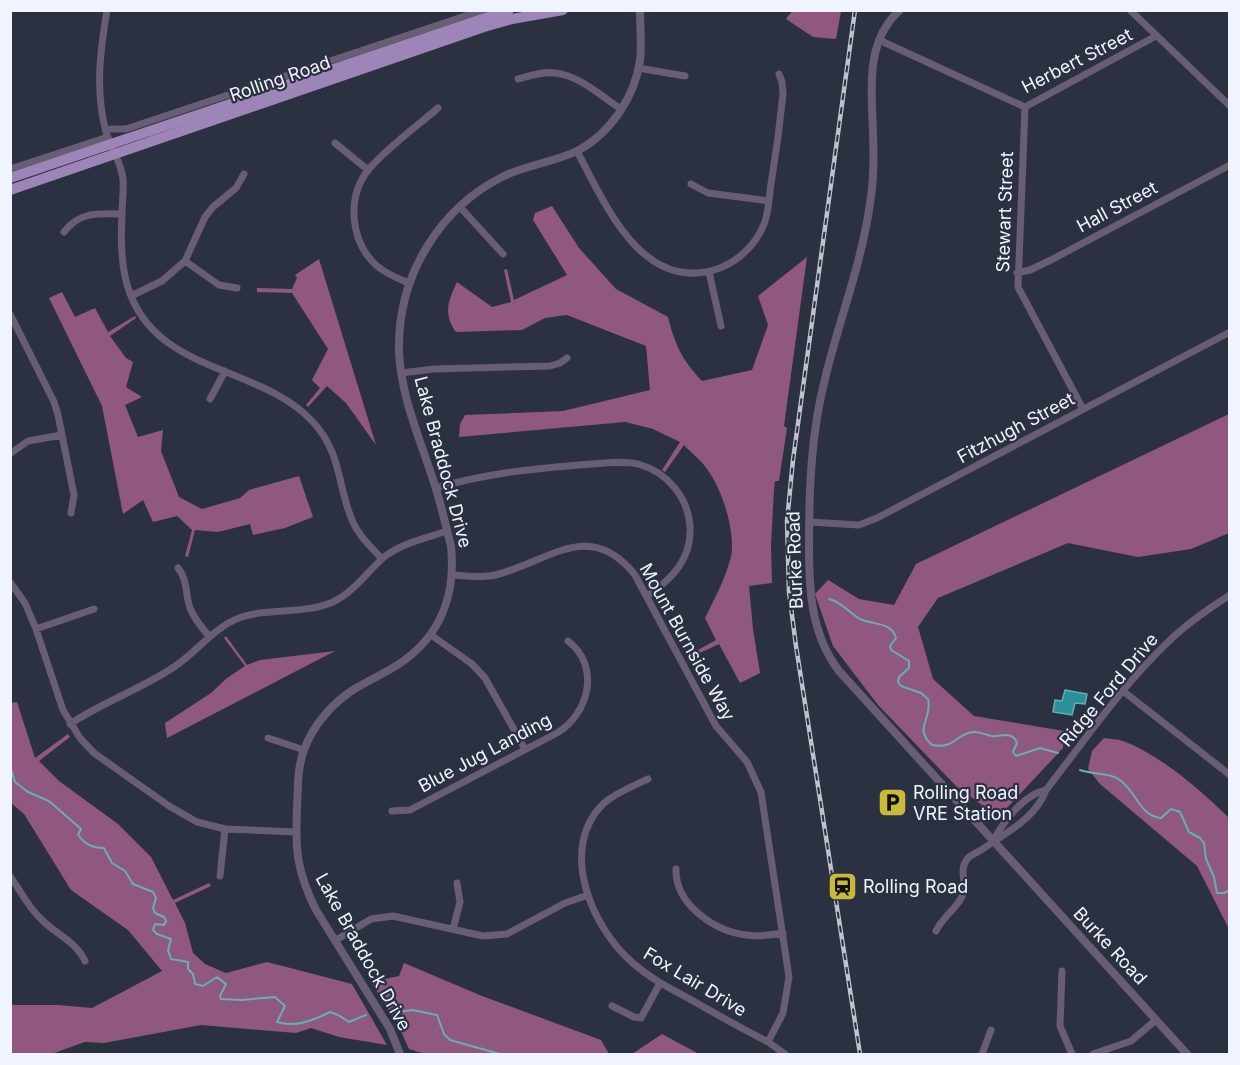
<svg xmlns="http://www.w3.org/2000/svg" width="1240" height="1065" viewBox="0 0 1240 1065" font-family="Inter,sans-serif">
  <rect width="100%" height="100%" fill="#2c3141"/>
  <path fill="#90587e" d="M793 10 841 11 836 39 813 37 786 19Z
    M552 206 579 248 616 289 668 317C675 345 682 360 702 381L752 370 768 325 758 296 807 257 784 426 787 428 779 481H775L774 489 771 545 772 583 749 586 753 629 760 673 740 683 719 644 689 658 687 656 716 640 705 618C715 598 725 579 731 557 736 532 722 489 707 469 701 460 691 453 684 445L665 472 662 470 680 442 653 429 625 422 459 437 460 424 465 415 563 411 650 390 646 346 567 315 545 318 522 330 456 332C443 314 448 301 457 282L492 307 511 302 504 270 507 269 514 300 567 275 533 220 535 213Z
    M319 259 376 445 346 403 327 386 308 407 306 405 320 388 312 380 328 349 292 293 257 292V288L292 289 297 278 295 275Z
    M62 292 75 317 95 308 108 332 135 316 136 318 110 336 126 358 133 362 126 387 142 397 125 405 138 437 163 430 161 451 179 497 202 509 240 498 249 490 299 476 313 517 285 528 253 535 250 524 218 532 195 530 188 557 185 556 192 530 177 516 153 522 143 500 123 514 102 406 49 298Z
    M1229 414V533L1191 549 1138 557 1068 543 938 598 918 627 933 679 974 716 1064 731 1063 748 1003 812 986 808 956 786 878 705 833 646 815 594 828 580 859 599 894 605 916 564Z
    M226 636 247 665 260 660 335 651 167 738 165 723 211 693 227 678 245 666 224 638Z
    M17 702 35 758 68 734 70 737 39 761 59 781 118 824 151 857 173 900 209 883 211 886 175 903 185 923 193 953 205 964 226 973 267 962 352 984 387 1045 339 1037 311 1028 296 1033 201 1025 104 1043 85 1042 54 1053 55 1054H11V1005H58L92 1008 162 971 128 930 71 890 24 814 11 803V703Z
    M1104 738C1110 739 1117 739 1123 741 1159 754 1202 791 1229 818V929L1197 866 1100 784 1088 769 1092 751Z
    M404 963 482 996 601 1040 609 1054H618H425L409 1049 399 1027 371 982 399 976Z
    M662 1034 699 1054H632Z"/>
  <path fill="#2b9099" stroke="#66aeb8" stroke-width="1.5" d="M1065 690 1087 694 1085 704 1075 703 1072 715 1053 712 1055 700 1062 701Z"/>
  <g fill="none" stroke-linecap="round" stroke-linejoin="round">
    <path stroke="#66aeb8" stroke-width="2" d="M829 599C841 601 849 613 860 619 873 625 892 622 896 638L890 646 891 650 909 661V668L899 677 898 682 901 686 921 693 928 699C933 720 913 727 932 745 956 749 955 734 973 732 979 731 985 735 992 736 998 737 1005 733 1011 736 1016 738 1015 739 1017 743L1013 752 1016 756 1040 748 1058 753
      M10 766 15 782 28 792 49 801 81 829 78 835C85 844 92 848 104 848L112 863 125 871 133 884 153 892 156 898 153 908 155 913 164 917 166 921 164 925 155 924 153 930 157 934 171 939 168 950 171 959 188 962V969L193 974 195 984 203 986 217 977 226 984 220 996 221 999 241 1000 275 997 285 1006 277 1022C295 1028 314 1020 330 1012L338 1015 349 1022 366 1015
      M1080 770C1094 775 1110 772 1121 781 1136 792 1141 817 1161 818L1171 809 1180 812 1189 832 1200 838 1204 843 1206 859 1214 877 1217 893H1224L1230 890
      M392 1013 412 1010 437 1015 444 1034 450 1040 500 1054"/>
    <path stroke="#685d75" stroke-width="7" d="M107 10C100 52 95 91 106 132 111 149 121 161 123 179 124 191 122 203 122 215 119 265 124 310 167 342 212 375 275 380 314 423 342 455 337 484 352 520 358 535 371 547 382 559
      M1130 10 1230 106
      M879 40 1025 107
      M638 68 685 76
      M518 79C530 76 542 71 555 73 579 75 602 97 621 109
      M1025 107 1018 287 1083 409
      M1025 107 1156 36
      M111 129H126L483 10
      M335 143 368 170
      M577 151C605 204 643 296 720 268 740 260 756 244 764 224 769 212 769 197 771 184 776 154 780 124 783 94L782 82 779 74
      M10 169 108 137
      M691 184 708 193 769 201
      M460 207 503 254
      M64 232C79 212 98 213 122 214
      M185 261 219 285 237 288
      M709 272 721 326
      M1017 273 1030 270 1051 260 1230 165
      M409 283C397 278 386 274 377 266 350 242 346 197 369 169 388 147 416 127 438 108
      M131 296 162 281 185 261 205 217 213 207 236 188 244 174
      M10 314 54 402 58 415 74 495 71 513
      M401 373 434 369 550 366 560 363 567 358
      M210 399 225 371
      M11 453 28 441 62 435
      M436 488C483 474 530 469 579 465 598 464 619 460 638 464 667 472 688 497 690 526 692 559 672 579 647 596
      M809 522 859 525 877 518 1230 332
      M178 568C188 580 185 594 190 608 194 619 202 628 209 636
      M453 575C467 576 481 578 495 575 547 563 589 517 635 575L716 726 747 762 761 792 789 977 783 1013 768 1042
      M10 582 25 603 36 629 63 710 80 738 94 753 169 806 197 822 225 829 296 832
      M36 629 94 609
      M431 635 472 664 485 678 525 749
      M1123 691 1230 775
      M70 724C103 702 141 689 174 667 197 652 213 628 239 618 269 607 303 615 333 602 354 592 367 572 384 557 402 543 426 538 447 531
      M268 738 304 750
      M648 779C633 786 617 792 604 803 557 848 592 929 634 964 650 978 669 988 688 998 714 1013 741 1028 768 1042L785 1054
      M392 811 410 810 557 733C589 714 601 666 568 641
      M993 841C1004 821 1023 795 1046 790
      M676 869C675 904 714 931 746 935 758 937 771 935 783 933
      M10 876C20 890 28 907 41 919 55 934 76 941 85 961
      M220 876 225 829
      M453 929 460 902 457 883
      M936 931C943 916 959 907 963 894 967 882 958 869 968 858 972 854 979 852 984 848 1007 832 1036 818 1046 790 1085 740 1121 687 1167 643 1185 625 1208 609 1230 595
      M336 940 371 919 393 916 483 936 507 934 565 903 588 895
      M1062 971 1060 1026 1072 1054
      M612 1006 634 1017 641 1018 660 983
      M982 1054 991 1030
      M1093 1054 1131 1041 1156 1020"/>
    <path stroke="#685d75" stroke-width="8" d="M900 10C864 42 872 92 873 134 874 157 874 180 870 203 862 263 839 320 825 379 811 433 809 490 809 546 809 591 811 634 839 671L1187 1054
      M400 1054 390 1029 316 910C297 872 295 850 297 809 298 790 297 768 304 750 313 725 333 702 356 688 370 680 385 673 399 664 441 636 456 594 451 546 446 527 442 508 436 489 422 443 400 397 399 349 398 276 439 208 504 176 527 165 554 162 577 151 610 134 635 97 640 60 642 44 640 27 640 10"/>
    <path stroke="#9d86b7" stroke-width="10" d="M10 178 509 10
      M10 190 484 27 512 19 563 10"/>
    <defs>
      <path id="rail" d="M855 10 793 460 787 521 789 592 796 646 860 1054"/>
    </defs>
    <use href="#rail" stroke="#bdc2ce" stroke-width="4.5"/>
    <use href="#rail" stroke="#2c3141" stroke-width="2" stroke-dasharray="7" stroke-linecap="butt"/>
  </g>
  <defs>
    <symbol id="parking-square" viewBox="-11 -11 22 22"><rect x="-9" y="-9" width="18" height="18" rx="4" fill="#c9ba3a" stroke="#2c3141"/><path d="M-3.5-5.5H1a3.5 3.5 0 0 1 0 7H-1V5.5H-3.5ZM-1-3.4V-.6H.8a1.4 1.4 0 0 0 0-2.8Z" fill="#111"/></symbol>
    <symbol id="station-square" viewBox="-11 -11 22 22"><rect x="-9" y="-9" width="18" height="18" rx="4" fill="#c9ba3a" stroke="#2c3141"/><path d="M-3-6H3Q5-6 5-4V2Q5 4 3 4L4.5 6H3L1.5 4h-3L-3 6H-4.5L-3 4Q-5 4-5 2V-4Q-5-6-3-6ZM-3.5-4v3h7v-3ZM-3.5 1v1.5H-2V1ZM2 1v1.5H3.5V1Z" fill="#111"/></symbol>
  </defs>
  <g fill-rule="evenodd">
    <use href="#parking-square" x="876" y="786" width="33" height="33"/>
    <use href="#station-square" x="826" y="870" width="33" height="33"/>
  </g>
  <g text-anchor="middle" stroke-width="4.5" stroke-linejoin="round" paint-order="stroke">
    <g font-size="18" fill="#f0f4ff" stroke="#2c3141">
      <text transform="translate(1077 61) rotate(-27)" y="6">Herbert Street</text>
      <text transform="translate(280 79) rotate(-19)" y="6">Rolling Road</text>
      <text transform="translate(1117 207) rotate(-28)" y="6">Hall Street</text>
      <text transform="translate(1005 212) rotate(-88)" y="6">Stewart Street</text>
      <text transform="translate(1016 428) rotate(-28)" y="6">Fitzhugh Street</text>
      <text transform="translate(443 462) rotate(75)" y="6">Lake Braddock Drive</text>
      <text transform="translate(795 560) rotate(-92)" y="6">Burke Road</text>
      <text transform="translate(687 642) rotate(61)" y="6">Mount Burnside Way</text>
      <text transform="translate(1109 690) rotate(-50)" y="6">Ridge Ford Drive</text>
      <text transform="translate(485 753) rotate(-28)" y="6">Blue Jug Landing</text>
      <text transform="translate(1110 946) rotate(47)" y="6">Burke Road</text>
      <text transform="translate(363 952) rotate(61)" y="6">Lake Braddock Drive</text>
      <text transform="translate(695 982) rotate(31)" y="6">Fox Lair Drive</text>
    </g>
    <g font-size="18" fill="#f0f4ff" stroke="#2c3141" text-anchor="start">
      <text x="913" y="799">Rolling Road<tspan x="913" dy="21">VRE Station</tspan></text>
      <text x="863" y="893">Rolling Road</text>
    </g>
  </g>
  <rect width="1240" height="1065" fill="none" stroke="#f0f4ff" stroke-width="24"/>
</svg>
